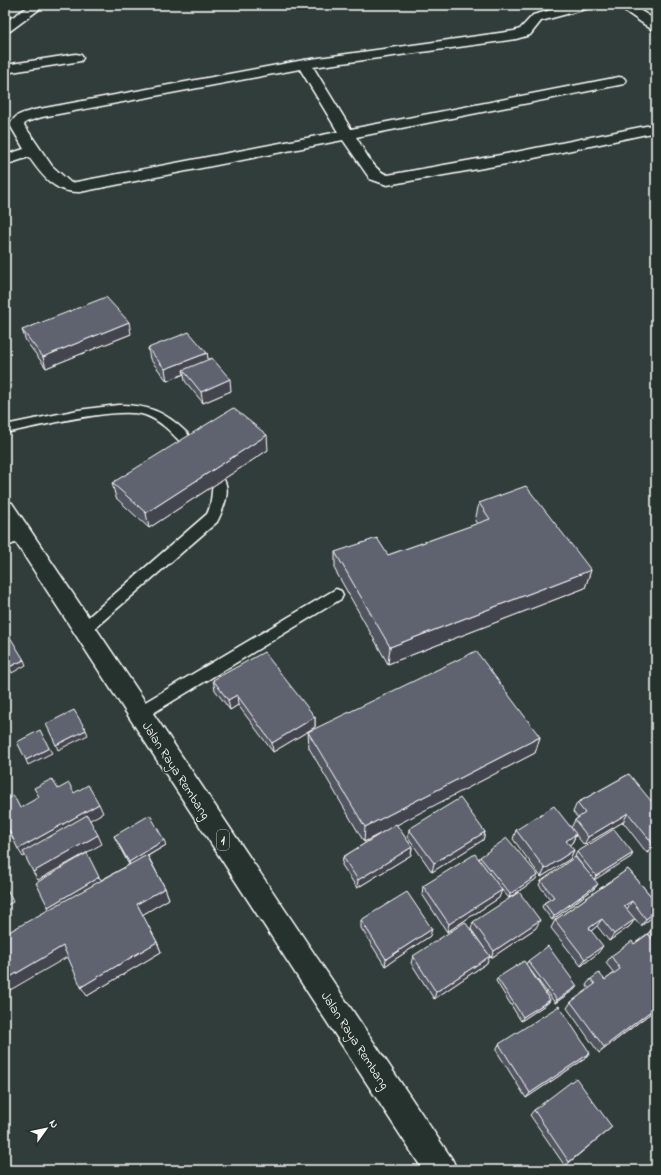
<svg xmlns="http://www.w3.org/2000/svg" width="661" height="1175" viewBox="0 0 661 1175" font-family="'Indie Flower',sans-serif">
  <rect width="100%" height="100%" fill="#313d3a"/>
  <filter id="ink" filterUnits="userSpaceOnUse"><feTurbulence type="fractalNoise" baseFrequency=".025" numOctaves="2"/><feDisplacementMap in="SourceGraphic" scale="8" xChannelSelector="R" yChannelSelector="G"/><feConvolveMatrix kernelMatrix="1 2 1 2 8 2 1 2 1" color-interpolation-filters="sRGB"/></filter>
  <g filter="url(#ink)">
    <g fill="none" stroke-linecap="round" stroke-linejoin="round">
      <defs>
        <path id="lane" d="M118 405C148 405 164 411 186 432 191 438 197 443 200 449L198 452H190C177 439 163 421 145 415 117 406 36 427 5 433V425L78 410Z
          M219 478 224 480C231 492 223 510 217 522L89 633 84 635 79 633 77 629 79 625 207 514C213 503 211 487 214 480Z
          M336 589 341 591 343 595 341 599 145 718 140 720 135 718 132 713 135 708Z"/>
        <path id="street" d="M31 5H45L10 31 5 32V22Z
          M569 5H591L589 8 541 21 530 35 516 39 313 67 351 129 619 77 624 78 626 81 624 84 619 85 356 137C365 150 372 170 388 175L506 154 656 124V132L506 164 387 185 370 179 343 140 80 192C55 193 42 176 29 157L5 165V155L24 149 10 125C16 113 22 114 34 110L304 60 514 31 520 29 533 15ZM300 69 338 132 71 183 52 166 24 125 26 122 42 117Z
          M616 5H631L656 20V30L651 29Z
          M76 54 81 55 83 58 81 61 5 73V65Z
          M20 524 27 526 31 532 27 538 5 547V530Z"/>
        <path id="highway" d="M5 501 12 503 452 1159 457 1170H423L5 526Z"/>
      </defs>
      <use href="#lane" stroke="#fff" stroke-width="3"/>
      <use href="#street" stroke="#fff" stroke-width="3"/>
      <use href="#highway" stroke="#fff" stroke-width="3"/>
      <use href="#lane" fill="#26332d" fill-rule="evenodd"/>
      <use href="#street" fill="#26332d" fill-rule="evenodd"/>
      <use href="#highway" fill="#26332d" fill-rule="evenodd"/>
    </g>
    <path fill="#515560" stroke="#fff" d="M22 330 131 334 46 368 26 341Z
      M148 348 207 353 208 359 231 391 203 403 185 381 184 374 167 381 150 359Z
      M268 450 149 528 116 498 112 483Z
      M479 503 591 570 585 588 388 664 335 570V552L388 555 477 524 475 521Z
      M213 680 315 717V727L273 752 238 705 230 710 215 690Z
      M308 732 540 737 535 753 396 825 412 847 411 855 357 888 342 865 343 857 390 828 364 842 309 748Z
      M629 774 656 847 647 853 623 822 584 845 576 835 572 843 569 845 574 850 570 859 541 877 513 839 516 830 571 828 575 820 578 818 573 812 577 803Z
      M409 829 485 832 483 840 432 872 408 837Z
      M114 836 166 845 148 856 165 888 169 899 142 915 157 942 161 952 87 996 101 880 129 865Z
      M577 852 633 853 631 857 594 879 595 888 552 920 542 907 544 903 550 899 539 885 541 881 585 869 575 856Z
      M480 857 536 879 509 898 501 889 499 898 447 932 422 894 423 886 479 860Z
      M628 869 656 902V914L641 926 635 919 630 926 609 941 597 926 591 931 598 953 581 966 551 928 555 920Z
      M361 920 430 936 385 966 361 928Z
      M473 922 536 928 491 958 471 929Z
      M656 927V1009L599 1053 567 1008 571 1002 589 989 586 985 591 979 605 980 614 973 606 963 611 956 634 944Z
      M413 956 487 963 434 999 411 963Z
      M528 961 575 989 555 1003 528 967 550 1000 548 1003 521 1021 496 981 497 978 526 964Z
      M499 1044 586 1058 526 1098 496 1050Z
      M534 1110 612 1127 565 1166 530 1115Z"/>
    <path fill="#42454e" stroke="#fff" d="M129 322 131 334 46 368 43 357Z
      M207 353 209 364 183 370 184 374 167 381 165 369Z
      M230 379 231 391 203 403 201 392Z
      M267 435 268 450 149 528 146 513Z
      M591 570 585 588 388 664 390 647Z
      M24 660 26 665 12 673 9 667Z
      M237 695 238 705 230 710 228 700Z
      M315 717V727L273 752 272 743Z
      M86 730 88 735 58 750 56 745Z
      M540 737 535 753 364 842 365 827Z
      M49 748 52 753 28 765 26 760Z
      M99 804 103 813 23 857 18 849Z
      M628 813 623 822 584 845 588 837Z
      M485 832 483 840 432 872 434 863Z
      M576 834 572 843 562 850 566 841Z
      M98 835 102 844 38 880 33 872Z
      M164 840 166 845 130 866 129 862Z
      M656 842V847L647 853 653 844Z
      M412 847 411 855 357 888 358 880Z
      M574 850 570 859 541 877 545 869Z
      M633 853 631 857 594 880 596 876Z
      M538 875 536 879 509 898 510 894Z
      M99 877 102 881 50 911 48 907Z
      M5 884 13 902 5 906Z
      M598 884 595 888 552 920 554 916Z
      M165 888 169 899 142 915 137 904Z
      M502 890 499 898 447 932 449 924Z
      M632 901 627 909 620 914 624 906Z
      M656 911V914L655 915 641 926 646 919Z
      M602 919 597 926 585 936 589 928Z
      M635 919 630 926 609 941 614 934Z
      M540 920 536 928 491 958 494 951Z
      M432 929 430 936 385 966 386 959Z
      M157 942 161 952 87 996 81 987Z
      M63 946 69 956 5 993V980Z
      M603 946 598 953 581 966 585 959Z
      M490 956 487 963 434 999 436 992Z
      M577 986 575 989 555 1003 557 1000Z
      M550 1000 548 1003 521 1021 523 1017Z
      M656 1007V1009L599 1053 604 1047Z
      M590 1053 586 1058 526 1098 530 1093Z"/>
    <path fill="#5e6370" stroke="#fff" d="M106 297 129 322 43 357 22 330Z
      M189 332 207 353 165 369 148 348Z
      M212 358 230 379 201 392 183 370Z
      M233 408 267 435 146 513 112 483Z
      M526 486 591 570 390 647 335 552 377 538 388 555 490 519 479 503Z
      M10 637 24 660 9 667 5 661V640Z
      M476 651 540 737 365 827 308 732Z
      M264 652 315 717 272 743 237 695 228 700 213 680Z
      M74 710 86 730 56 745 46 724Z
      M40 730 49 748 26 760 17 742Z
      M629 774 656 807V842L653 844 628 813 588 837 575 820 585 813 577 803Z
      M52 779 58 789 69 783 74 793 88 785 99 804 18 849 5 822V800L14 796 20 808 39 797 34 788Z
      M460 798 485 832 434 863 409 829Z
      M554 806 576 834 566 841 574 850 545 869 516 830Z
      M87 815 98 835 33 872 23 852Z
      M150 815 164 840 129 862 114 836Z
      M396 824 412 847 358 880 343 857Z
      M614 829 633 853 596 876 577 852Z
      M507 838 538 875 510 894 480 857Z
      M87 853 99 877 48 907 36 883Z
      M475 854 502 890 449 924 423 886Z
      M147 855 165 888 137 904 157 942 81 987 63 946 5 980V934Z
      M575 857 598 884 554 916 544 903 554 897 541 881Z
      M628 869 656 902V911L646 919 632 901 624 906 635 919 614 934 602 919 589 928 603 946 585 959 555 920Z
      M5 888 8 894 5 895Z
      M407 892 432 929 386 959 361 920Z
      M519 892 540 920 494 951 473 922Z
      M465 922 490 956 436 992 413 956Z
      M656 927V940L649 932Z
      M648 934 656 943V1007L604 1047 571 1002 595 984 591 979 599 973 605 980 620 969 611 956 632 941 634 944Z
      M548 946 577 986 557 1000 528 961Z
      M524 961 550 1000 523 1017 497 978Z
      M559 1006 590 1053 530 1093 499 1044Z
      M576 1078 612 1127 569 1162 534 1110Z"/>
  </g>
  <g text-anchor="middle" stroke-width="3" stroke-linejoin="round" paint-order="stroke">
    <rect fill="#26332d" stroke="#bec2c0" stroke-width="1" x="217" y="830" width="12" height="20" rx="3"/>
    <g font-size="12" font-weight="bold" fill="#fff">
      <text x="223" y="844">1</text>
    </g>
    <g font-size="13" fill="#fff" stroke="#26332d">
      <text transform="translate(177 770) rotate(57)" y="5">Jalan Raya Rembang</text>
      <text transform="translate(356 1040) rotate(57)" y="5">Jalan Raya Rembang</text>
    </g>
  </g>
  <rect width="661" height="1175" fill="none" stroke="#26332d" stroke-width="20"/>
  <rect x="10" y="10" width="641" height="1155" fill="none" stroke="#fff" stroke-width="1.5" filter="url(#ink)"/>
  <g transform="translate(46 1129) rotate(57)" stroke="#26332d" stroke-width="3" paint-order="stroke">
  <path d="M0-3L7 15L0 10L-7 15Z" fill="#ffffff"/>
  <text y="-6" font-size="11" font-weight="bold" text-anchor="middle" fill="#ffffff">N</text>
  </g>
</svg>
